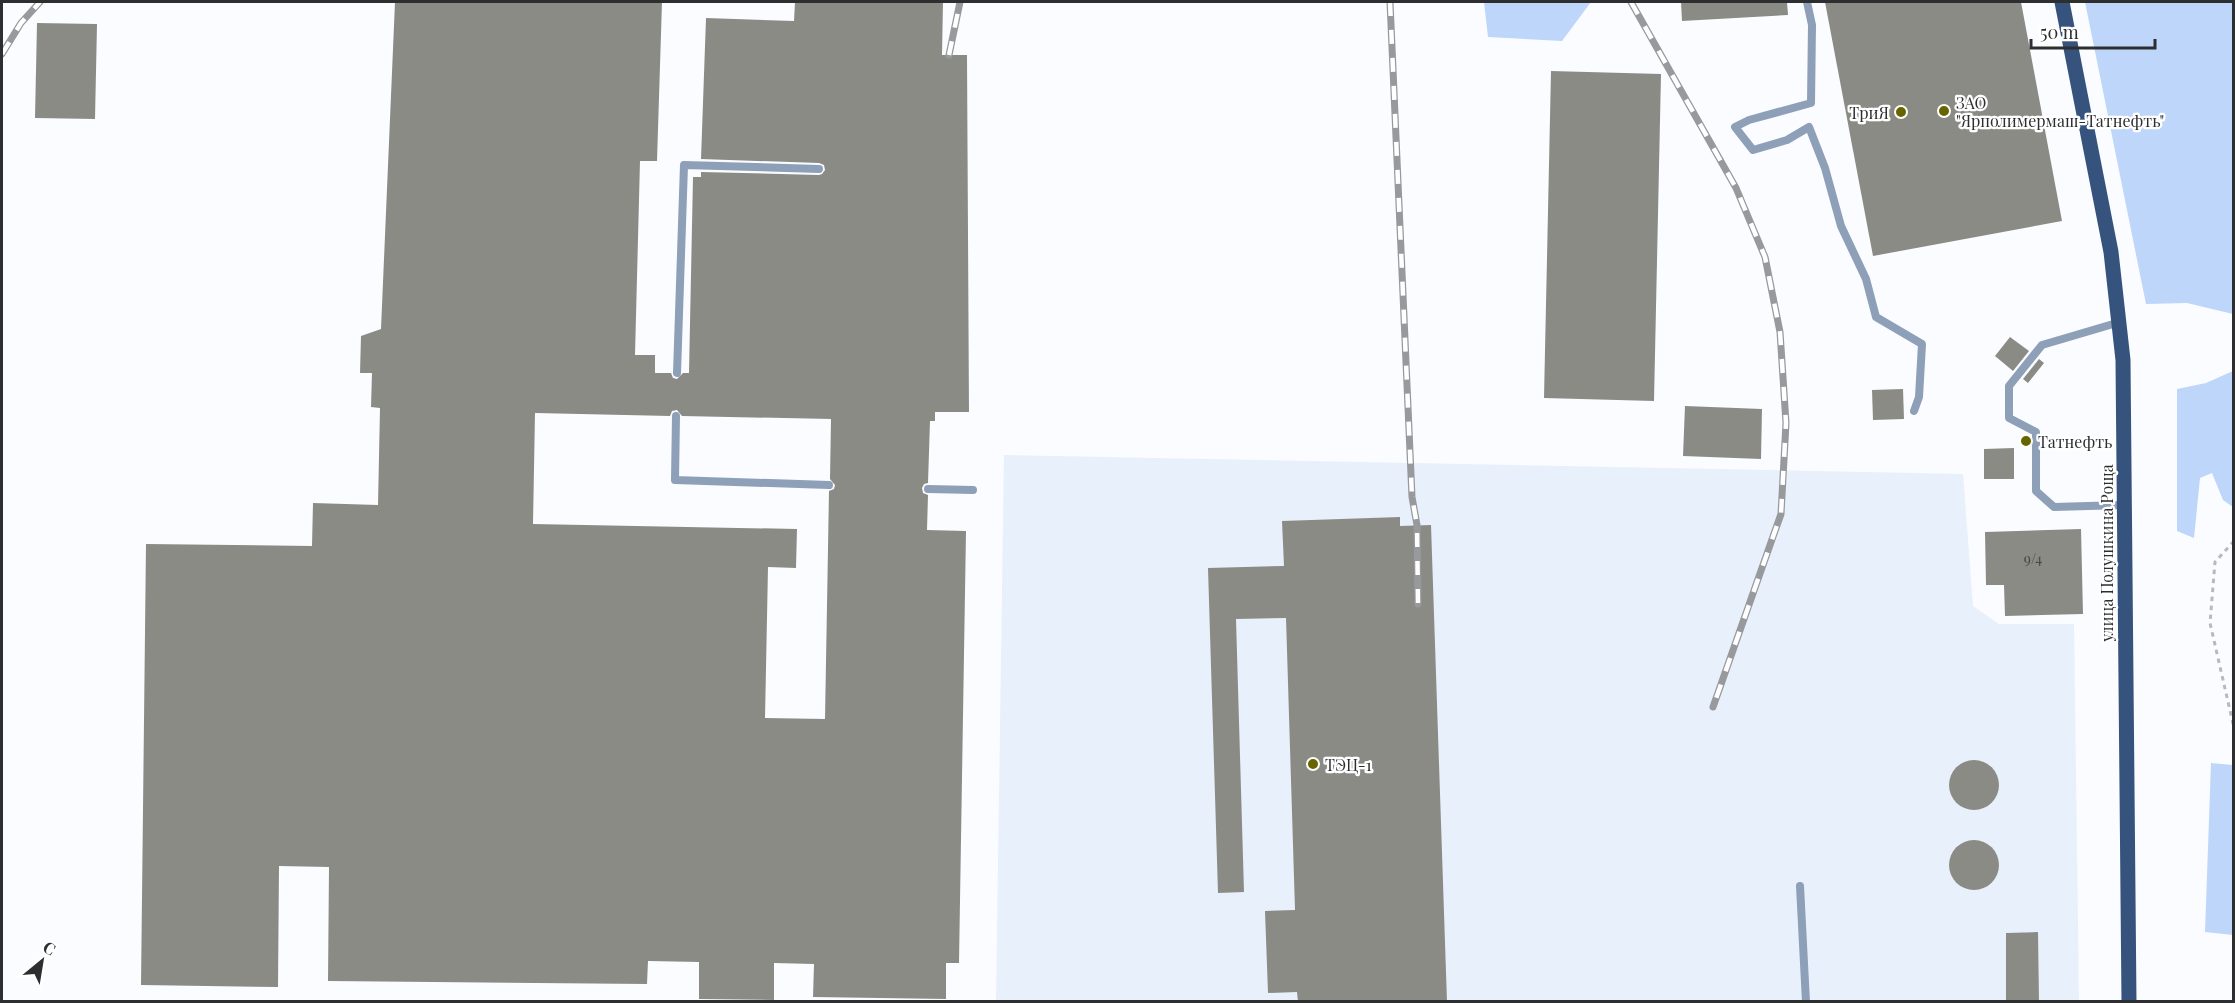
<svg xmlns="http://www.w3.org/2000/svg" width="2235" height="1003" viewBox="0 0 2235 1003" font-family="'Playfair Display',serif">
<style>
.built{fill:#e8f0fb}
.green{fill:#bdd6fa}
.building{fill:#8b8b86;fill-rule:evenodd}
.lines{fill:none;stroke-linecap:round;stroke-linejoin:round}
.path{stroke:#b8b9bc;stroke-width:3;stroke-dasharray:4.5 4.5;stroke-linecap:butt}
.lane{stroke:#8e9fb8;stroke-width:8}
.primary{stroke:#36537e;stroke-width:15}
.rail-casing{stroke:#98999c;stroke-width:7}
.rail{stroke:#fff;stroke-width:4.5;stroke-dasharray:14;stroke-linecap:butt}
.poi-dot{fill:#666500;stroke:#fff;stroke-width:2}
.labels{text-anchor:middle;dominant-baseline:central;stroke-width:4.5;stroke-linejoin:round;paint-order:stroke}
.number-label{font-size:14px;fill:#444546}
.poi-label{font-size:16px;fill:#2d2e30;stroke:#fff;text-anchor:start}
.street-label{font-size:16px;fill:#2d2e30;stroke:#fff}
</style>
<rect width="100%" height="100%" fill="#fafcff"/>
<polygon class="built" points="1004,455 1963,474 1973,606 1999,624 2074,624 2079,1001 996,1002"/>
<g class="green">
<polygon points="1484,2 1591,2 1562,41 1488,37"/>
<polygon points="2085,2 2233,2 2233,314 2187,303 2146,304"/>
<polygon points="2233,371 2233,507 2223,500 2212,473 2200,478 2194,538 2177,531 2177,389 2206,383"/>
<polygon points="2211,763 2233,765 2233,935 2205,932"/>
</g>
<g class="building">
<path d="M395 2H662L657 161H640L635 355H655V373H671L673 378 677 379 683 373H689L693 177H701V172L819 175 822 174 825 170 824 165 819 163 701 159 706 18 794 21 795 2H943L942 55H967L969 412H935V421H930L928 483 924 484 922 488 923 493 928 495 927 530 966 531 959 963H946V999L813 997 814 964 774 963V1000L699 999V962L648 961 647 984 328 981 329 867 279 866 278 987 141 985 146 544 312 546 313 503 378 505 380 408 371 407 372 373H360L361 336 381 329ZM677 410 682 416 831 419 830 479 835 485 834 489 829 491 825 719 765 718 768 567 796 568 797 529 533 524 535 413 670 416 672 411Z"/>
<polygon points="1681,2 1787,2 1788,15 1682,21"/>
<polygon points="1825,2 2021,2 2062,221 1873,256"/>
<polygon points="37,23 97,24 95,119 35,118"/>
<polygon points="1551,71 1661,74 1654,401 1544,398"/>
<polygon points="2010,337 2029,351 2013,371 1995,356"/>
<polygon points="2039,359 2044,363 2028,383 2023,379"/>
<polygon points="1903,389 1904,419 1873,420 1872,390"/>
<polygon points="1685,406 1762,409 1761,459 1683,456"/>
<polygon points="2014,448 2014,479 1984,479 1984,449"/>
<polygon points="1400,517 1400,526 1431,525 1447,1002 1298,1002 1297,992 1268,993 1265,911 1295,910 1286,618 1236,619 1244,892 1218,893 1208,568 1284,566 1282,521"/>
<polygon points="2081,529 2083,614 2005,616 2004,585 1986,585 1985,532"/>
<circle cx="1974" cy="785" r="25"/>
<circle cx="1974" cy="865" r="25"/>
<polygon points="2038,932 2039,1002 2006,1002 2006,933"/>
</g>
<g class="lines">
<polyline class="path" points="2234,541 2215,562 2210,623 2234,728"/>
<g class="lane">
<polyline points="1807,2 1812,25 1811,103 1749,120 1735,127 1753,150 1787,140 1809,127 1825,168 1841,226 1866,279 1876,317 1922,344 1919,397 1914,411"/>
<polyline points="2120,322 2042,345 2009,386 2009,418 2036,432 2036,491 2054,507 2123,505"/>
<polyline points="677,373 684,165 819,169"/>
<polyline points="676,416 675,480 829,485"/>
<polyline points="928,489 973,490"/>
<polyline points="1800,886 1806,1002"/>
</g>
<polyline class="primary" points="2062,2 2111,252 2123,360 2129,1002"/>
<defs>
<g id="rail">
<polyline points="1390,2 1412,497 1417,525 1418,604"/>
<polyline points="1631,2 1736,188 1765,257 1780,332 1786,423 1781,514 1713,707"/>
<polyline points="2,54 21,23 40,2"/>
<polyline points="949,55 960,2"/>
</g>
</defs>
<use href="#rail" class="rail-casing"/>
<use href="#rail" class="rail"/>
</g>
<g class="poi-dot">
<circle cx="1944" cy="111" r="6"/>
<circle cx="1901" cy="112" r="6"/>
<circle cx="2026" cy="441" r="6"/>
<circle cx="1313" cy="764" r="6"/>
</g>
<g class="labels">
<g class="number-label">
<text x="2033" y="558">9/4</text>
</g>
<g class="poi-label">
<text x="1956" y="102">ЗАО<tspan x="1956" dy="18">"Ярполимермаш-Татнефть"</tspan></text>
<text x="1889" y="112" text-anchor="end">ТриЯ</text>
<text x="2038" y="441">Татнефть</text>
<text x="1325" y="764">ТЭЦ-1</text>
</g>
<g class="street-label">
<text transform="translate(2106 553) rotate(-90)">улица Полушкина Роща</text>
</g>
</g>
<rect width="2235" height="1003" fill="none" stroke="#2d2e30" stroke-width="6"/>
<g transform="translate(42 961) rotate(30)" stroke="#ffffff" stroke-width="4.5" paint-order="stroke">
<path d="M0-4.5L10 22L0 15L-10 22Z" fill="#2d2e30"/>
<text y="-9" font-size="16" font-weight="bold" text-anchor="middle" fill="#2d2e30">С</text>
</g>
<path d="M2031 39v9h124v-9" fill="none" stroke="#2d2e30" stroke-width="3"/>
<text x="2040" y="39" font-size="18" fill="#2d2e30" stroke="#ffffff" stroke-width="4.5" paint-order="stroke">50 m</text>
</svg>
